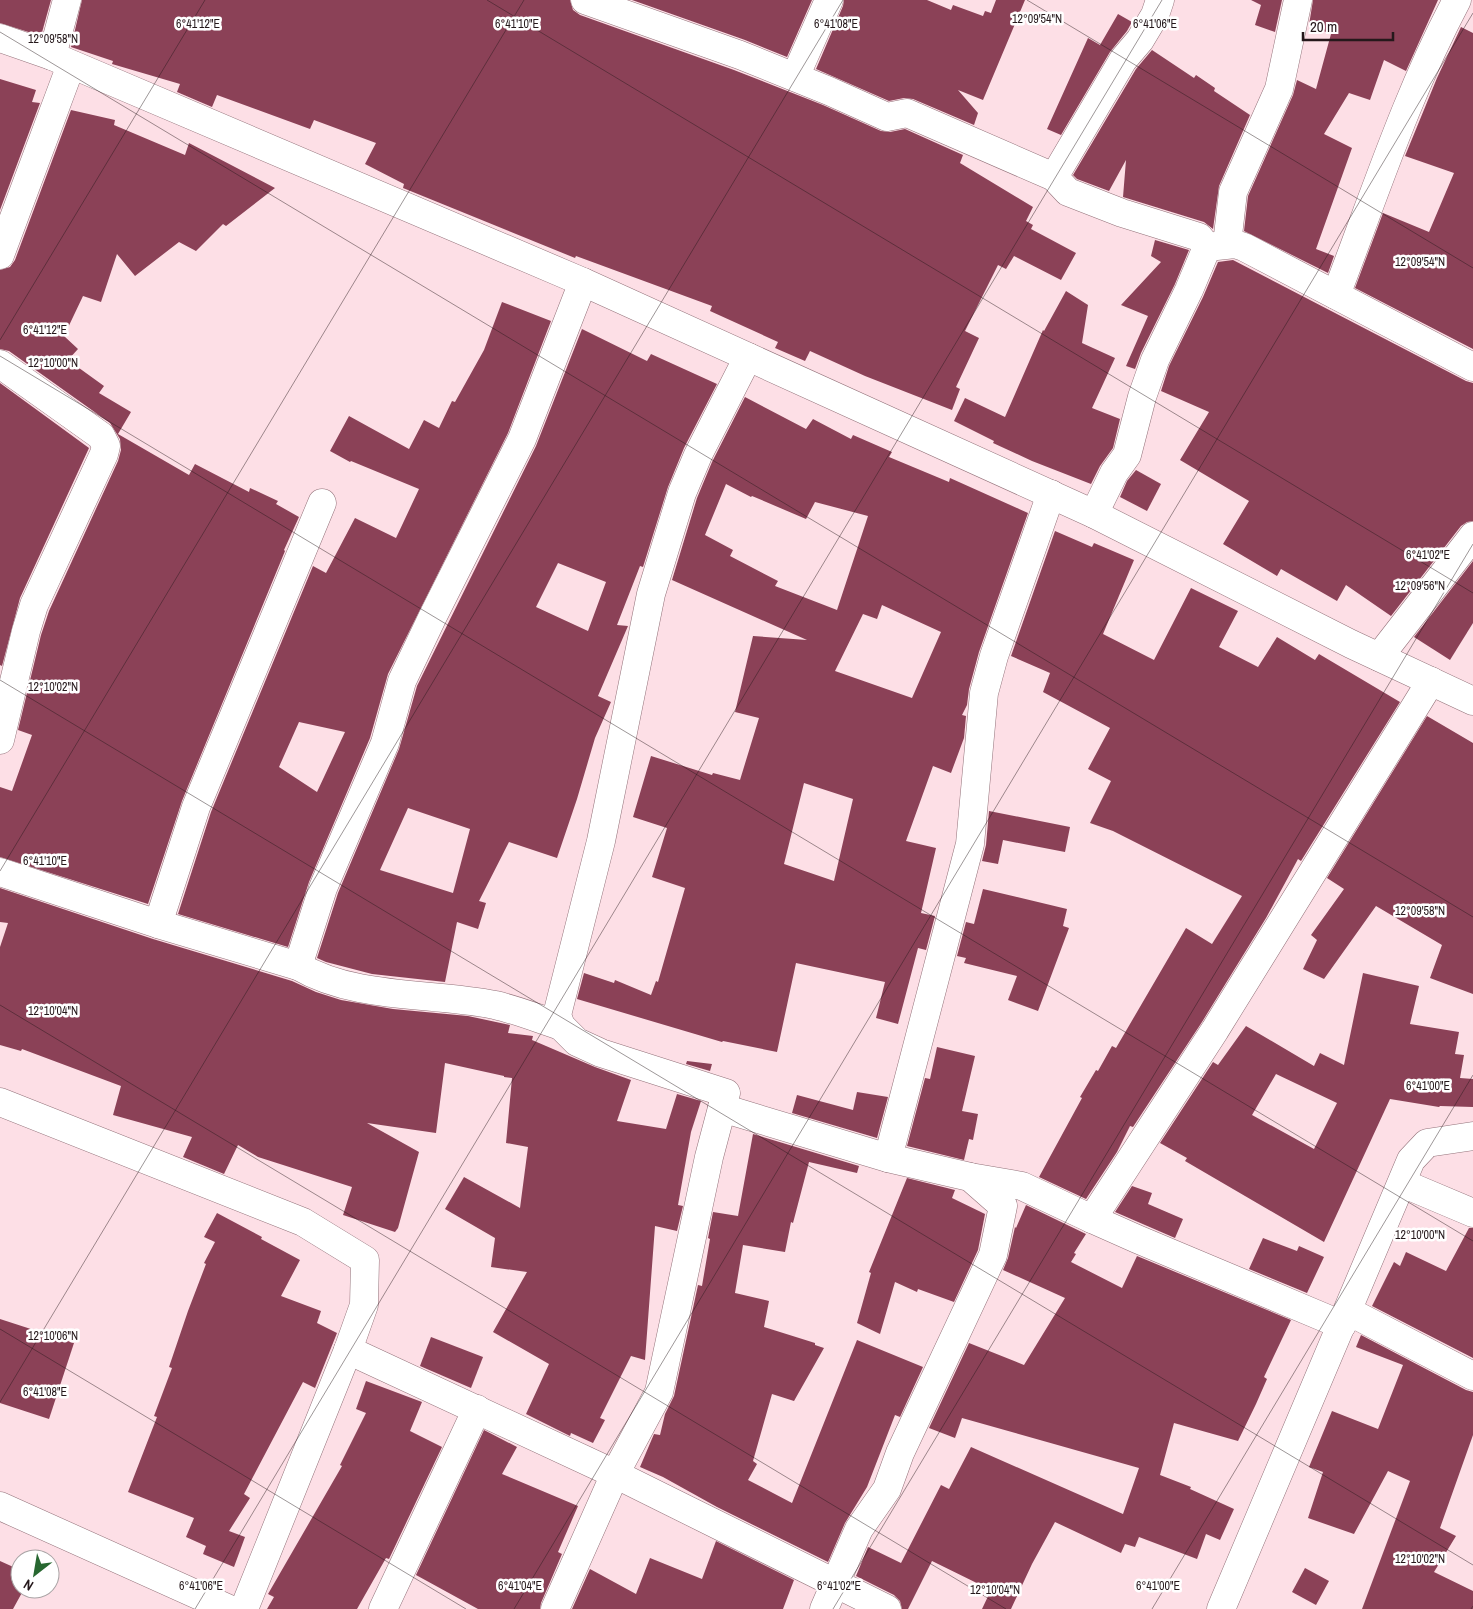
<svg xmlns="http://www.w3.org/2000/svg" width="1473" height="1609" viewBox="0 0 1473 1609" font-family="'Archivo Narrow',sans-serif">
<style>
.building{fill:#8b4157;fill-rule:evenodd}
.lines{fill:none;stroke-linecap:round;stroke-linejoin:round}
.minor-casing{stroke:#93727a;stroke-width:29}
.minor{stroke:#fff;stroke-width:28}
.ticks{fill:none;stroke:#25181b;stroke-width:1;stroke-opacity:0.45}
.ticks-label{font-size:12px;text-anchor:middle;fill:#25181b;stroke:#fff;stroke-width:5;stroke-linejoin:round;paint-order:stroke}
</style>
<rect width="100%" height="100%" fill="#fddfe6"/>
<g class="building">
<polygon points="0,0 51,0 41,36 0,23"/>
<polygon points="82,0 570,0 573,10 580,15 734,70 823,105 881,131 890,132 905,129 963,155 960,163 1033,207 1026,221 1033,225 1031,229 1076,253 1061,280 1014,256 1006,269 998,265 965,331 979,338 956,387 960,389 952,410 865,376 810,351 805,361 775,348 778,342 710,311 712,306 576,256 575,258 403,188 404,184 365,164 376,143 314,120 310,129 217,95 212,107 177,92 180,84 112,64 113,61 71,47"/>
<polygon points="632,0 812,0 787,57 745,40"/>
<polygon points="844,0 927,0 951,10 953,5 983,16 985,11 991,13 996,0 1025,0 983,100 958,90 978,113 974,125 913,99 904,98 889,101 816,69 843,6"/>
<polygon points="1251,0 1282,0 1275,32 1255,25 1261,5"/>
<polygon points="1313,0 1438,0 1406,71 1384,60 1370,100 1349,93 1324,134 1352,148 1316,249 1334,256 1328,273 1244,231 1248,196 1293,95 1297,80 1316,89 1331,34 1309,25"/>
<polygon points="1118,14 1132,22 1127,31 1110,52 1061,135 1047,129 1088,38 1100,45"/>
<polygon points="1461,27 1473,33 1473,349 1355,288 1383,213 1429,232 1454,173 1405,156 1437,78"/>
<polygon points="1152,50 1194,78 1196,75 1215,88 1214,91 1250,115 1219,186 1213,229 1204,222 1123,197 1126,160 1109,191 1077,179 1073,175 1136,69"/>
<polygon points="0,79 36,90 32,102 40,103 0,210"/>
<polygon points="71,110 115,120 114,125 185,155 189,143 275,188 226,226 223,224 196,251 179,242 135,276 117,254 101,302 83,296 64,336 78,349 68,360 104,386 99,393 131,412 118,434 189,475 195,464 249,492 250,488 278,501 276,504 299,517 284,550 285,551 182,801 148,904 0,857 0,787 12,791 32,735 18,730 41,635 49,611 118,461 121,450 120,439 110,423 9,351 0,349 0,270 10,267 15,260"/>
<polygon points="1155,240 1189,250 1175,284 1141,353 1135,369 1126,366 1148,316 1121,305 1161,262 1151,256"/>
<polygon points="1233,260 1466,381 1473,383 1473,521 1467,522 1461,526 1391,616 1346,585 1337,601 1281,569 1277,576 1223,544 1249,501 1180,460 1209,412 1161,391 1169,366 1203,297 1218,262"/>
<polygon points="1066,291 1088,305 1082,343 1115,358 1092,408 1120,419 1113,448 1100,466 1091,484 1032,461 993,443 994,441 954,421 965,398 1005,417 1043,330 1044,331"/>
<path d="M502 302 551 321 508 433 388 674 370 738 309 882 288 947 178 914 211 812 313 566 326 573 355 518 396 538 419 489 351 461 350 462 330 451 349 416 409 449 424 420 439 428 452 401 455 402 484 350ZM299 722 345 732 317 792 279 767Z"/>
<path d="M582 329 647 361 651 354 717 384 684 448 668 487 643 567 640 566 617 625 628 626 598 696 611 702 595 738 577 799 557 858 509 842 479 901 486 903 478 929 457 922 445 982 372 974 326 962 317 958 338 893 399 749 417 686 536 446ZM558 563 606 582 588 631 536 607ZM408 808 470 829 453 893 380 870Z"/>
<polygon points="0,383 89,448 20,598 2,666 0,665"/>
<path d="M745 397 806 429 813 419 851 439 853 435 892 452 889 457 949 482 950 478 1028 513 979 652 969 689 967 705 962 715 966 716 964 738 951 773 933 766 906 841 936 848 921 913 935 916 926 950 918 948 898 1024 876 1018 885 982 796 963 777 1052 723 1041 722 1042 577 999 584 973 614 983 615 980 651 995 656 981 658 982 685 888 652 877 667 828 633 817 651 756 712 775 713 773 740 780 759 718 735 712 753 636 807 640 672 580 697 498 712 462ZM726 484 751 497 752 496 806 519 815 502 868 516 837 610 775 586 778 581 730 556 733 550 705 535ZM882 605 941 632 912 698 835 671 863 614 877 619ZM804 783 853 799 834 881 784 864Z"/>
<polygon points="1136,470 1161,484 1147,511 1120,497 1127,481"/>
<polygon points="1055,531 1092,547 1094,543 1134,560 1103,634 1154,660 1191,588 1238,611 1219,647 1258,667 1277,637 1315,660 1319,654 1400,702 1301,861 1298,859 1266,918 1202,1022 1133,1127 1130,1126 1117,1152 1086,1199 1039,1177 1082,1098 1080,1097 1096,1070 1098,1071 1112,1046 1116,1048 1186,928 1212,944 1242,896 1113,831 1090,823 1111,781 1088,769 1110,728 1043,692 1050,673 1011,656"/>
<polygon points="1473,561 1473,623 1450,660 1414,637"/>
<polygon points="1427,716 1473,743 1473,994 1430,978 1442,945 1376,906 1324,979 1303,969 1317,940 1311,935 1344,889 1327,878"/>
<polygon points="989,811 1070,827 1065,852 1003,840 998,864 982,861 986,845"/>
<polygon points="0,888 153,939 292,981 316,992 341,1000 393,1009 468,1016 510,1025 508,1033 533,1036 532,1040 595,1067 631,1080 617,1121 666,1129 677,1094 701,1101 691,1132 678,1205 683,1206 677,1231 655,1226 645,1360 631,1356 600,1418 605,1420 593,1443 571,1433 570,1436 526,1414 549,1364 493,1332 527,1272 491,1267 495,1238 445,1209 464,1177 520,1208 528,1147 506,1143 512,1078 504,1077 504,1076 445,1063 436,1133 367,1123 419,1152 398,1228 395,1232 343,1215 352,1187 258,1157 238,1145 224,1174 183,1157 192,1137 113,1115 121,1086 22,1049 21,1051 0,1045 0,947 8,923 0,922"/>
<polygon points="983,889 1067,909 1063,926 1069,928 1038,1011 1008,1000 1017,976 964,963 966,958 957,956 966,922 974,924"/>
<path d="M1363 973 1419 986 1410 1024 1459 1032 1455 1054 1464 1055 1460 1078 1473 1079V1107L1440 1106 1439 1107 1390 1099 1324 1242 1185 1161 1187 1158 1160 1143 1213 1062 1218 1065 1246 1026 1314 1066 1320 1053 1344 1065ZM1276 1074 1337 1103 1314 1149 1252 1115Z"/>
<polygon points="937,1047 975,1056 962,1111 978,1114 973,1140 969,1139 964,1160 907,1146 925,1078 930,1079"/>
<polygon points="687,1061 712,1064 710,1071 686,1064"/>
<polygon points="857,1092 888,1097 877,1138 792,1113 797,1095 853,1110"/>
<polygon points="753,1134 859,1166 857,1173 809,1162 793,1223 791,1222 785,1252 743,1245 735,1293 769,1301 764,1327 815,1343 815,1345 824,1348 794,1401 772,1394 753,1461 757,1464 748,1480 792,1503 857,1340 923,1367 900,1417 895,1415 867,1487 845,1523 828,1562 717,1507 663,1477 640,1467 654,1434 660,1435 665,1414 674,1396 698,1285 702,1286 710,1239 708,1238 713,1212 738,1216"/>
<polygon points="907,1178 955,1190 952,1198 985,1214 978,1250 954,1302 918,1289 917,1292 895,1282 880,1334 857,1323 871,1273 869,1272"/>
<polygon points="1132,1186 1152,1193 1148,1204 1183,1219 1175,1238 1115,1212"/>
<polygon points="1026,1205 1086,1234 1074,1253 1076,1254 1071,1262 1122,1288 1137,1256 1291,1320 1264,1377 1267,1379 1256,1404 1238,1441 1174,1423 1160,1475 1191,1487 1190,1489 1234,1509 1220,1540 1206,1534 1197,1559 1139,1537 1135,1547 1125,1544 1121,1553 1055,1522 1032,1564 1011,1609 982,1609 991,1590 932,1561 908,1609 902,1609 900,1601 894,1595 856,1576 868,1547 901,1563 941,1485 949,1489 971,1447 1123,1514 1139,1468 962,1418 955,1438 929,1428 969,1343 1024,1365 1065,1298 1003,1270 1008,1258 1015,1227 1016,1228"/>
<polygon points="217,1213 262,1237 261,1239 300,1260 281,1296 321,1311 317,1323 337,1333 315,1388 303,1382 244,1494 250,1498 229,1531 245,1537 234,1567 203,1554 206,1546 186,1537 194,1518 128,1492 157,1417 154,1416 172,1368 169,1367 188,1311 206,1264 204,1263 215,1242 204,1237"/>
<polygon points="1469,1228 1473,1228 1473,1358 1372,1306 1394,1262 1400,1266 1406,1252 1446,1271"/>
<polygon points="1263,1238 1297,1251 1299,1246 1324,1257 1307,1293 1249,1269"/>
<polygon points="0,1319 74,1343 49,1419 0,1403"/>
<polygon points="1361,1335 1466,1390 1473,1392 1473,1435 1440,1528 1456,1536 1434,1572 1473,1591 1473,1609 1362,1609 1410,1481 1388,1471 1354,1534 1308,1518 1323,1472 1309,1467 1332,1411 1378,1429 1403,1365 1356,1347"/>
<polygon points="431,1337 483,1357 471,1388 420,1366"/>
<polygon points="366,1381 422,1402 410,1431 442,1447 389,1559 386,1558 357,1609 267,1609 274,1597 268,1594 342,1466 340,1465 366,1413 356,1409"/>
<polygon points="484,1430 517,1447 502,1474 578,1506 558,1552 562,1554 541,1603 540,1609 478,1609 416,1575"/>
<polygon points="716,1541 794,1580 783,1609 572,1609 590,1569 636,1594 650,1558 702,1579"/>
<polygon points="0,1561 20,1570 20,1589 24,1589 13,1609 0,1609"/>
<polygon points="1305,1568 1329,1581 1316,1605 1292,1592"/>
</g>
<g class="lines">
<defs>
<g id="minor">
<polyline points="585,0 740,55 829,91 887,117 907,113 1054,177 1068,192 1122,213 1199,237 1207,247"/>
<polyline points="0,38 52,56 583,282 1094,514 1351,644 1473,701"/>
<polyline points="52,56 67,0"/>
<polyline points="795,77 829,0"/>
<polyline points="1054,177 1123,60 1140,40 1155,15 1160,0"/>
<polyline points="1227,244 1233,192 1279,89 1298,0"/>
<polyline points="1207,247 1235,244 1244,247 1473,367"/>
<polyline points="0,255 71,65"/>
<path d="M1336 295C1374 196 1407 94 1457 0"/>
<polyline points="0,364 101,436 106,446 104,454 34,605 26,631 0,740"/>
<polyline points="1094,514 1114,473 1127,455 1142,397 1155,360 1189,290 1207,247"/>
<polyline points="1379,657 1473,536"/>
<path d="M0 872 158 924 298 966C356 1000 431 992 495 1005 517 1010 539 1019 561 1026"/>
<polyline points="158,924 196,807 322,503"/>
<polyline points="298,966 323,888 385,743 402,681 432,618 522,439 583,282"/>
<polyline points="0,1102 303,1222 365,1260 364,1305 348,1350 244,1609"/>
<polyline points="722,1108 888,1158 970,1177 1003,1206 993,1255 900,1453 887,1489 859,1529 824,1609"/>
<polyline points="888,1158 970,844 984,693 994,656 1051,494"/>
<polyline points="970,1177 1022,1186 1092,1219 1215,1030 1431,681"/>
<polyline points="1402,1183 1473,1213"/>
<polyline points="1092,1219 1137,1239 1342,1325"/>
<polyline points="1348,1311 1473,1376"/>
<polyline points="348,1350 615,1474 887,1609"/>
<polyline points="0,1506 229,1609"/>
<polyline points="383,1609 477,1409"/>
<polyline points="555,1609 615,1474 659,1392 709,1157 726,1093 601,1053 577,1042 561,1026 557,1015 601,841 651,594 682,493 698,455 748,357"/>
<polyline points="1221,1609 1411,1160 1427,1143 1473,1136"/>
</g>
</defs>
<use href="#minor" class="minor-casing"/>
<use href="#minor" class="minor"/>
</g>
<path class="ticks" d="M487 0 1473 593M1027 0 1473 268M0 32 1473 917M0 340 205 0M0 356 1473 1241M0 680 1473 1565M0 871 524 0M0 1005 1006 1609M0 1329 466 1609M0 1402 843 0M195 1609 1162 0M514 1609 1473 13M833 1609 1473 544M1152 1609 1473 1075M1471 1609 1473 1606"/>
<g class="ticks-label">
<text x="1037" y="23">12°09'54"N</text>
<text x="198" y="28">6°41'12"E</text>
<text x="517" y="28">6°41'10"E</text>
<text x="836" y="28">6°41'08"E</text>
<text x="1155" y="28">6°41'06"E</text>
<text x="53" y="43">12°09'58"N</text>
<text x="1420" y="266">12°09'54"N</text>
<text x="45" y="334">6°41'12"E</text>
<text x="53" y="367">12°10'00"N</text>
<text x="1428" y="559">6°41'02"E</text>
<text x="1420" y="590">12°09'56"N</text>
<text x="53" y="691">12°10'02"N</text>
<text x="45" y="865">6°41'10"E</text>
<text x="1420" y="915">12°09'58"N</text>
<text x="53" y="1015">12°10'04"N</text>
<text x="1428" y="1090">6°41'00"E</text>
<text x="1420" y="1239">12°10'00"N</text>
<text x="53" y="1340">12°10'06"N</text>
<text x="45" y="1396">6°41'08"E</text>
<text x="1420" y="1563">12°10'02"N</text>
<text x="201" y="1590">6°41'06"E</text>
<text x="520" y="1590">6°41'04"E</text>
<text x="839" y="1590">6°41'02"E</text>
<text x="1158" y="1590">6°41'00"E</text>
<text x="995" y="1594">12°10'04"N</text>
</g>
<g transform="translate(35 1574) rotate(211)"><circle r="24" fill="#ffffff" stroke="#a8a3a4"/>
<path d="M0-4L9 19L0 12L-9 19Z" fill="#276730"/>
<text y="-8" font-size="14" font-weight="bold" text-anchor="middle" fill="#25181b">N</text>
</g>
<path d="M1303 32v8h90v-8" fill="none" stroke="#25181b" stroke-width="2.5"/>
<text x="1310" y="32" font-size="15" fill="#25181b" stroke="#ffffff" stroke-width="4" paint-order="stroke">20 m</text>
</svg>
